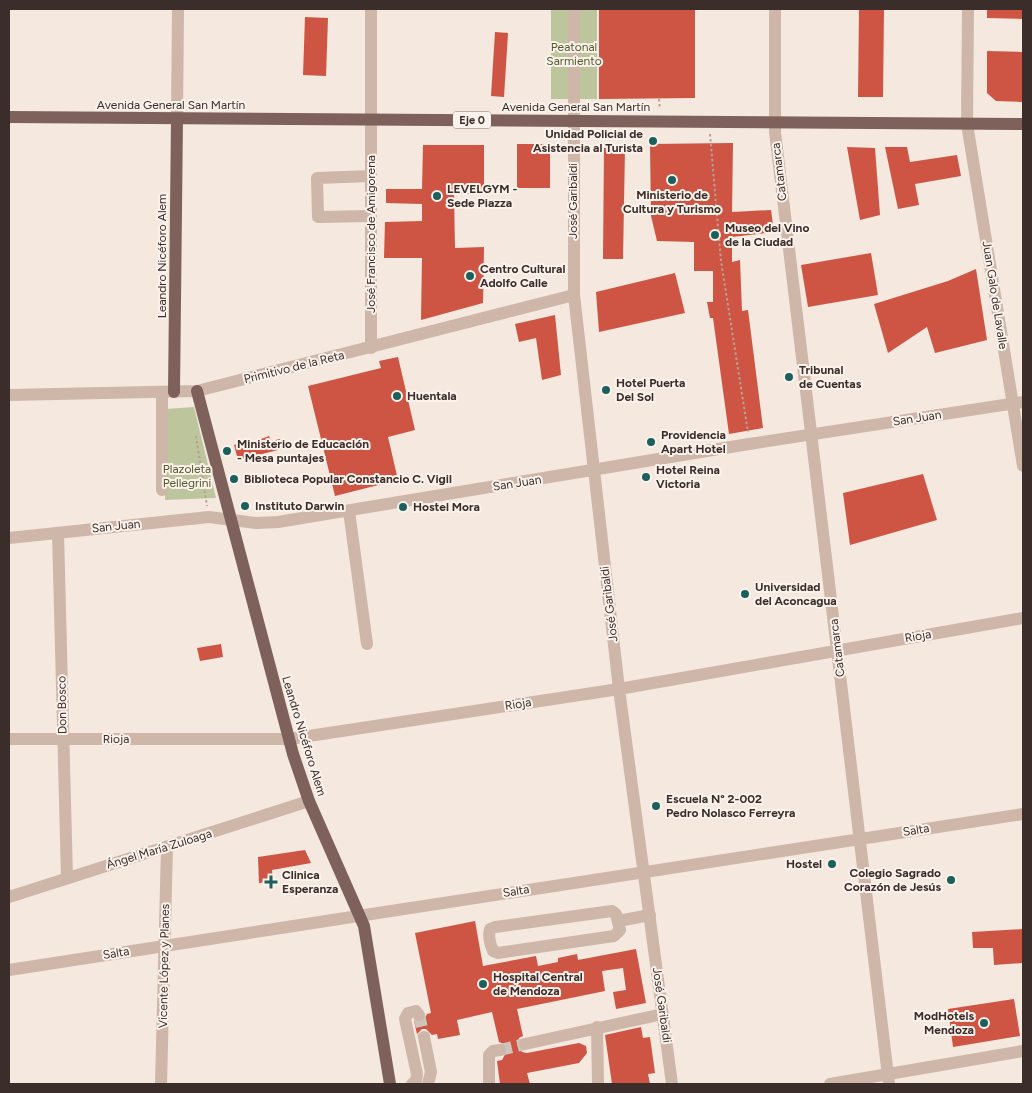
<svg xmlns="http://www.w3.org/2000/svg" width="1032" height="1093" viewBox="0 0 1032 1093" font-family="Figtree,sans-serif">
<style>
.green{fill:#bdc59d}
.building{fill:#ce5443}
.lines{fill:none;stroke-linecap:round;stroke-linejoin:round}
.minor-tunnel{stroke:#d0c3bb;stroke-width:12;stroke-dasharray:12 6;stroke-linecap:butt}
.path{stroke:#ba9f93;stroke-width:2;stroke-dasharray:2.5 2.5;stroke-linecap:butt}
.minor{stroke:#ceb6a9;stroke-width:12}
.major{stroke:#7e615a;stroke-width:12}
.poi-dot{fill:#1b605c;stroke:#fbf2ec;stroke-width:2}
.labels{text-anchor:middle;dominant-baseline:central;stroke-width:4;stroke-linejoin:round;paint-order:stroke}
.shield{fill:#fbf2ec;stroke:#756864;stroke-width:1}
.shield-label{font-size:11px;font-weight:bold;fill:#3b2d29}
.park-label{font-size:12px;fill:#4f5b2b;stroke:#fbf2ec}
.street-label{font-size:12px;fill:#3b2d29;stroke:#fbf2ec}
.poi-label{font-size:12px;font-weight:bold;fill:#3b2d29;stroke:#fbf2ec;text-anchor:start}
</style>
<rect width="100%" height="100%" fill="#f5e8df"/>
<g class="green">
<rect x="551" y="9" width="46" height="90"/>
<polygon points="194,407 216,498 165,500 166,409"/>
</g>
<g class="building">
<polygon points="599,9 695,9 695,98 599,99"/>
<polygon points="859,9 884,9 883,97 858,97"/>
<polygon points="987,9 1023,9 1023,19 987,18"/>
<polygon points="305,17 328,18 326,76 303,75"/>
<polygon points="495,32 508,33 504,97 491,96"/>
<polygon points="987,51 1023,52 1023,102 996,101 987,93"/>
<polygon points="733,143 732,212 771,210 774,232 732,237 732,262 740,260 742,311 748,310 763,428 729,434 713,318 710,318 707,302 713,302 713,271 694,271 694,242 657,241 651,216 650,144"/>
<rect x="517" y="144" width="33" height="44"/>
<polygon points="423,145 484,145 484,194 454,194 455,248 484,247 483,303 421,320 422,258 384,258 385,222 422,221 422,204 386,203 386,189 422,189"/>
<polygon points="847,147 875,148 880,215 860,220"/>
<polygon points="885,147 907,147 910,162 957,155 961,176 915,184 919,205 898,209"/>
<polygon points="604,148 625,148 623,259 603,259"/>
<polygon points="871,253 878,295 808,307 801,265"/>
<polygon points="976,269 987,340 935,353 927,327 888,353 874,304 948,281"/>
<polygon points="675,273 685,313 599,332 596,292"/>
<polygon points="555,315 561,375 542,380 536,338 519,342 515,324"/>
<polygon points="398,357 415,430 388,437 398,480 335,496 308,386 381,368 379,361"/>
<polygon points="269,436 271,441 280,439 282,449 238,460 234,445 250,440 251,443"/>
<polygon points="923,474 937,520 850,545 843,493"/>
<polygon points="221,644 223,657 200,661 197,648"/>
<polygon points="305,850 311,863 272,870 273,881 259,883 258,857"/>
<polygon points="475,921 483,966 536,956 538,966 558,962 558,958 577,954 578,960 636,949 646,1003 616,1009 613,992 626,990 623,968 602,971 605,991 517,1009 523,1036 519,1038 517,1045 522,1052 527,1053 579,1043 586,1046 587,1053 579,1063 527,1073 530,1084 500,1084 497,1061 502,1060 508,1049 506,1045 499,1042 492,1012 457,1020 460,1035 438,1039 437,1034 432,1035 426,1029 422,1029 417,1034 414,1021 423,1022 427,1014 431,1013 415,933"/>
<polygon points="1023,929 1023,963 994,965 993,948 973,948 972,932"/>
<polygon points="1014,999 1020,1036 953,1047 948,1009"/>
<polygon points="641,1027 643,1038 650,1037 655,1073 648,1074 650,1084 612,1084 605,1035"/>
</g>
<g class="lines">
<g class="minor-tunnel">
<polyline points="419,1015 424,1037"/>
<polyline points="500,1050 525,1044"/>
</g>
<g class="path">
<polyline points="659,99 660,109"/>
<polyline points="710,134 721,261 748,432"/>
<polyline points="196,436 207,506"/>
</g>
<g class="minor">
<polyline points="574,9 574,295 619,689 672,1084"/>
<polyline points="775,9 775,132 889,1084"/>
<polyline points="968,9 967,124 1023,466"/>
<polyline points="177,119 178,9"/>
<polyline points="371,176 317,178 318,217 371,216"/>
<polyline points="371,348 371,9"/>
<polyline points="9,395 197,391 574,295"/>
<polyline points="162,490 162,393"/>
<polyline points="349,511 367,644"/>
<polyline points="58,533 67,878"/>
<polyline points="9,538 209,517 256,523 278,522 749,444 1023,402"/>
<polyline points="9,739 289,739 619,689 1023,618"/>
<polyline points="9,897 309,801"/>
<path d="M612 911 616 914 620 930 614 936 498 953 493 951C490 944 488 936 490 929L495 927Z"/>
<polyline points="618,921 650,915"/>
<path d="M9 970C347 918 685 865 1023 814"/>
<polyline points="597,1027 598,1084"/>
<polyline points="424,1037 431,1072 428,1084"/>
<polyline points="525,1044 663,1014"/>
<polyline points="161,1084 167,847"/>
<polyline points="412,1084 416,1081 417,1074 405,1019 408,1013 416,1011 419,1015"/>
<polyline points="489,1084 489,1055 493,1051 500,1050"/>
<polyline points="830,1084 1023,1051"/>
</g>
<g class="major">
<polyline points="9,117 1023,124"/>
<polyline points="197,391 293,754 309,801 364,926 390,1084"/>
<polyline points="174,392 177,119"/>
</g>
</g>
<g class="poi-dot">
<circle cx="653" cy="141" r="5"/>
<circle cx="672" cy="180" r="5"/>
<circle cx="437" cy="196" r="5"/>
<circle cx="715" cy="235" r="5"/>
<circle cx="470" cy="276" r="5"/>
<circle cx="789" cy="377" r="5"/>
<circle cx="606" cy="390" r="5"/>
<circle cx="397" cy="396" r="5"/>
<circle cx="651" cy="442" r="5"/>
<circle cx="227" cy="451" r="5"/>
<circle cx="646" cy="477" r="5"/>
<circle cx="234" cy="479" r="5"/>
<circle cx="245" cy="506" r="5"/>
<circle cx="403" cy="507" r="5"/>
<circle cx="745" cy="594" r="5"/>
<circle cx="656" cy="806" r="5"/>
<circle cx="832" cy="864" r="5"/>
<circle cx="951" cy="880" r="5"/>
<path d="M268.5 874.5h5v5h5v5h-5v5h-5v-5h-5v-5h5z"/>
<circle cx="483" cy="984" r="5"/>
<circle cx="984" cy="1023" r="5"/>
</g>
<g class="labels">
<rect class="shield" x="453" y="111.5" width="38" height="17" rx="4"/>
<g class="shield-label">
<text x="472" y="120">Eje 0</text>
</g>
<g class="park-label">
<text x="574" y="47">Peatonal<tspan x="574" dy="14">Sarmiento</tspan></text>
<text x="187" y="469">Plazoleta<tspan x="187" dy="14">Pellegrini</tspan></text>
</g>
<g class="street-label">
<text x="171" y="105">Avenida General San Martín</text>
<text x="576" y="107">Avenida General San Martín</text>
<text transform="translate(779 172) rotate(-97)">Catamarca</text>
<text transform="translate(573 201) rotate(-90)">José Garibaldi</text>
<text transform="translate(371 234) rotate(-90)">José Francisco de Amigorena</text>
<text transform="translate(162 256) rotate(-90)">Leandro Nicéforo Alem</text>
<text transform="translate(995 295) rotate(81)">Juan Galo de Lavalle</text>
<text transform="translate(294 367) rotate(-14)">Primitivo de la Reta</text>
<text transform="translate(917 418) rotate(-9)">San Juan</text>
<text transform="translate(517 483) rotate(-9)">San Juan</text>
<text transform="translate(116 526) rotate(-6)">San Juan</text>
<text transform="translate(609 604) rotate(-97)">José Garibaldi</text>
<text transform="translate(918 636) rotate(-10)">Rioja</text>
<text transform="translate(837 648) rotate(-97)">Catamarca</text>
<text transform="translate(518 704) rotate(-9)">Rioja</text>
<text transform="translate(62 705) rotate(-91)">Don Bosco</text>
<text transform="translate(304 736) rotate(73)">Leandro Nicéforo Alem</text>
<text x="116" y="739">Rioja</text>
<text transform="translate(916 830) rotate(-9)">Salta</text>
<text transform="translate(159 849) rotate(-17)">Ángel María Zuloaga</text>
<text transform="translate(516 891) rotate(-9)">Salta</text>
<text transform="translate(116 953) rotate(-9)">Salta</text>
<text transform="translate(164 966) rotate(-89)">Vicente López y Planes</text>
<text transform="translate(662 1005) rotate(82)">José Garibaldi</text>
</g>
<g class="poi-label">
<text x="643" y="134" text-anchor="end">Unidad Policial de<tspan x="643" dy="14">Asistencia al Turista</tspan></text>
<text x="447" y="189">LEVELGYM -<tspan x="447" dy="14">Sede Piazza</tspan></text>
<text x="672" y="195" text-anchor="middle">Ministerio de<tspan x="672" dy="14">Cultura y Turismo</tspan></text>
<text x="725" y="228">Museo del Vino<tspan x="725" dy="14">de la Ciudad</tspan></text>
<text x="480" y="269">Centro Cultural<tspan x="480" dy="14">Adolfo Calle</tspan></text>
<text x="799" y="370">Tribunal<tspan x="799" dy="14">de Cuentas</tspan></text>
<text x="616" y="383">Hotel Puerta<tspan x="616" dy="14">Del Sol</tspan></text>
<text x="407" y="396">Huentala</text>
<text x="661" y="435">Providencia<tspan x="661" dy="14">Apart Hotel</tspan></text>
<text x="237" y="444">Ministerio de Educación<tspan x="237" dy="14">- Mesa puntajes</tspan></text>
<text x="656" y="470">Hotel Reina<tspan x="656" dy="14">Victoria</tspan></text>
<text x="244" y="479">Biblioteca Popular Constancio C. Vigil</text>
<text x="255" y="506">Instituto Darwin</text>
<text x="413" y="507">Hostel Mora</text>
<text x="755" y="587">Universidad<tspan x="755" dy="14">del Aconcagua</tspan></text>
<text x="666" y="799">Escuela N° 2-002<tspan x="666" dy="14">Pedro Nolasco Ferreyra</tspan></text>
<text x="822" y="864" text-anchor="end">Hostel</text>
<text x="941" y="873" text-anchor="end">Colegio Sagrado<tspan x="941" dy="14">Corazón de Jesús</tspan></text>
<text x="282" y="875">Clinica<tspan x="282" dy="14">Esperanza</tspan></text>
<text x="493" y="977">Hospital Central<tspan x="493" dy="14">de Mendoza</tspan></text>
<text x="974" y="1016" text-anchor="end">ModHotels<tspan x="974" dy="14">Mendoza</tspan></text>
</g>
</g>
<rect width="1032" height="1093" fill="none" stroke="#3b2d29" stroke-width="20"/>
</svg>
